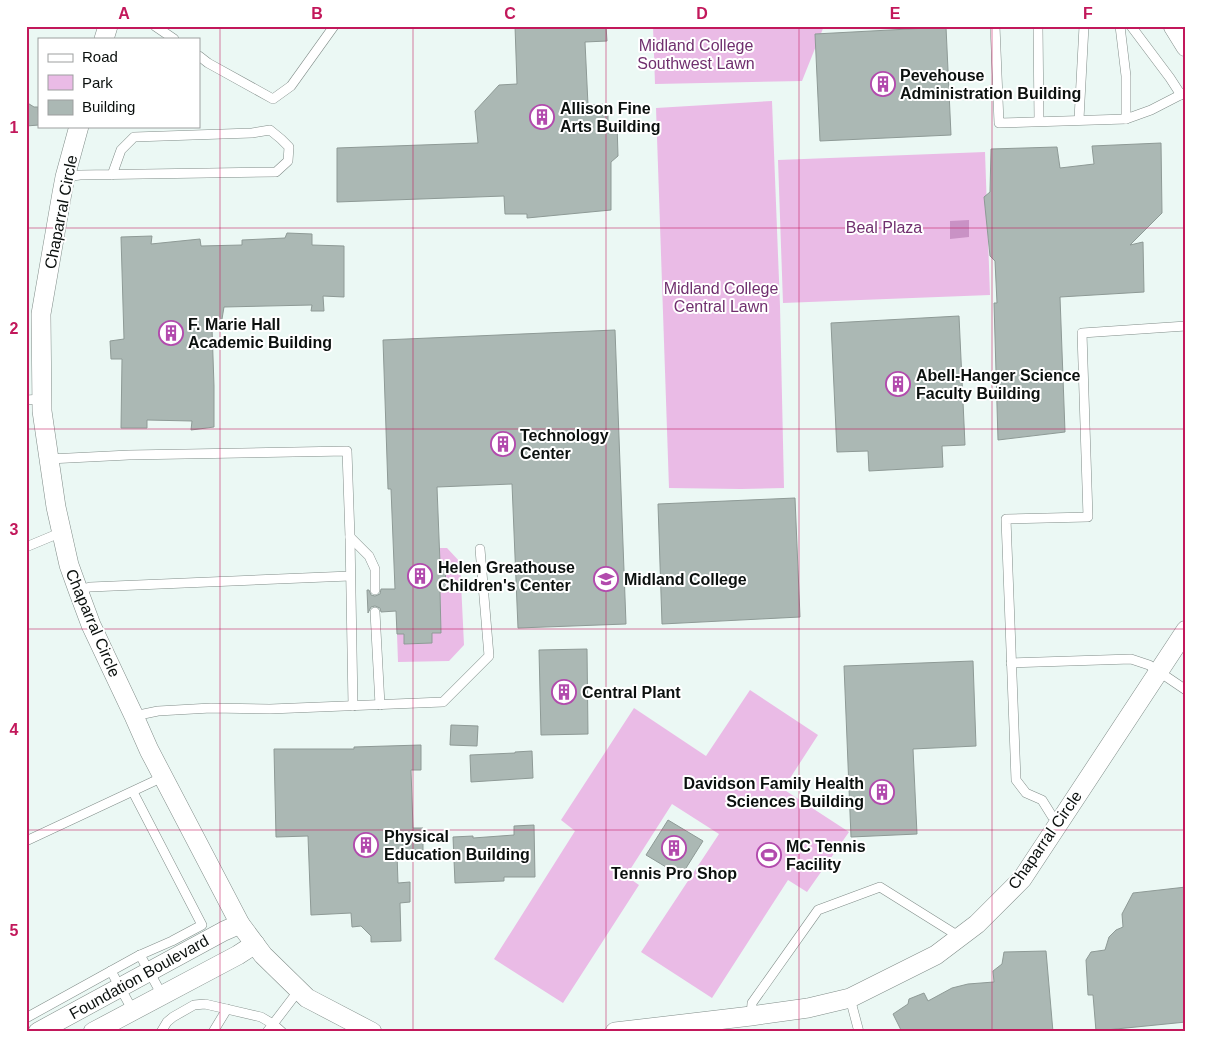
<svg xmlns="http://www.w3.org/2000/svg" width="1212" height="1058" viewBox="0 0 1212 1058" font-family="Arial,sans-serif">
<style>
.green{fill:#eabbe6}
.water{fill:#c992c5}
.building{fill:#abb8b4;stroke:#8e9a96}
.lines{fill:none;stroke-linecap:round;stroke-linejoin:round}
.lane-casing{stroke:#818d89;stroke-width:10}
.street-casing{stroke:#818d89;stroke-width:20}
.lane{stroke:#fff;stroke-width:9}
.street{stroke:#fff;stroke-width:19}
.grid{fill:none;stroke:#c2185b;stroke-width:1;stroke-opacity:0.55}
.labels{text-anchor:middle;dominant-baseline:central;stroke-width:4;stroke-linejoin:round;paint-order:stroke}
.park-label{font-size:16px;fill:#702f6e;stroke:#fff}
.poi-label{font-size:16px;font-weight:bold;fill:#0b100e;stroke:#fff;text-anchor:start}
.street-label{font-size:16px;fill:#0b100e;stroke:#fff}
.neatline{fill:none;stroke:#c2185b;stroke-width:2}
.grid-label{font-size:16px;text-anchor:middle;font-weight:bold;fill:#c2185b}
</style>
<rect width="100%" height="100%" fill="#ebf8f4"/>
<g class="green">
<polygon points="653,26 824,26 802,81 655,84"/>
<polygon points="772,101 780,306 784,488 741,489 669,488 656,108"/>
<polygon points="985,152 990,295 783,303 778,160"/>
<polygon points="439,548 447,548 460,562 464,645 449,661 398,662 397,634 404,634 405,644 432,643 432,633 441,632 440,592 446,591 445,562 440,561"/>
<polygon points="750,690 818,735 783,789 849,832 807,892 788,880 712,998 641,952 719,834 672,804 626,876 639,885 563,1003 494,959 575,831 561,820 634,708 706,756"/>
</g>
<polygon class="water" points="969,220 969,237 950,239 950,221"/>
<g class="building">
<polygon points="515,26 606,26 607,41 585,42 588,105 608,104 608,123 617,123 618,156 611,162 611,210 527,218 527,214 505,214 504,196 337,202 337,148 478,143 475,111 499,85 517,84"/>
<polygon points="946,27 951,135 820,141 815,34"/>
<polygon points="26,102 34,107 38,107 39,125 26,126"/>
<polygon points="1161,143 1162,213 1130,245 1143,242 1144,292 1060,297 1065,432 998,440 994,303 997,303 995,261 990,256 984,197 990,192 991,149 1057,147 1060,168 1094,164 1092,146"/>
<polygon points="287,233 312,234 312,245 344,246 344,297 323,296 324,311 311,311 312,305 224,307 221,325 212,328 214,386 214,427 191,430 192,421 147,420 147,428 121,428 122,359 111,359 110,341 124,339 121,237 152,236 151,244 200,239 201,246 242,245 242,240 285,238"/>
<polygon points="959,316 965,445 942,446 943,467 869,471 868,451 837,452 831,323"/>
<polygon points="615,330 626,624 518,628 512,484 437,487 440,563 445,563 446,591 440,592 441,633 432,633 432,643 404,644 404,634 397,634 396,611 381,612 380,608 375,606 371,607 368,613 367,590 369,590 371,595 375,596 380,594 381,589 395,589 391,489 388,489 383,340"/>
<polygon points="795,498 800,617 662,624 658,504"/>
<polygon points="587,649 588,734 541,735 539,650"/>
<polygon points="973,661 976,746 913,749 917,834 851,837 844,666"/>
<polygon points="451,725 478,726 477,746 450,745"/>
<polygon points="421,745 421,770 411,770 413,828 423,828 423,853 397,854 398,883 410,882 410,902 400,903 401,941 371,942 371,936 361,926 352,927 351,913 311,915 308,836 276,837 274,749 354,749 354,747"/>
<polygon points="532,751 533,778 471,782 470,755 515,753 515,752"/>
<polygon points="668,820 703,841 681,876 646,855"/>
<polygon points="534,825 535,877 504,877 504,881 455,883 453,837 473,836 473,838 514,835 514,826"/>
<polygon points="1186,887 1186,1022 1096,1031 1093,995 1088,995 1086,960 1091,952 1105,950 1109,937 1116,930 1123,927 1122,914 1133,893"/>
<polygon points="1046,951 1053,1032 902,1032 893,1014 908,1004 909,999 924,993 928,1001 952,988 968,984 994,982 993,971 1002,964 1004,952"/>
</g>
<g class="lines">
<defs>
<g id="lane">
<polyline points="155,26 174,39"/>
<polyline points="995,26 999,123 1126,119 1151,110 1186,92"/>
<polyline points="1038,26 1039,121"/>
<polyline points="1120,26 1126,76 1126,119"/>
<polyline points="1131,26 1170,78 1181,95"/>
<polyline points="199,56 208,63 273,99 291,86 334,26"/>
<polyline points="1079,119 1084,26"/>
<polyline points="65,177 80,175 276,172 288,161 289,147 281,139 270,130 252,133 134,137 121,150 112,175"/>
<polyline points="26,400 42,399"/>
<polyline points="49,459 129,455 347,451 350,537 353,706"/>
<polyline points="350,537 369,556 375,569 375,590"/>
<polyline points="26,547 62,532"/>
<polyline points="78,590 90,587 350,576"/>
<polyline points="375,612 380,705"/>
<polyline points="1011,663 1131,659 1149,665 1186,690"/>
<polyline points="134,716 158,711 211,708 270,709 443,702 489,656 480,549"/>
<polyline points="1060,821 1052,816 1042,800 1026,793 1016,780 1006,519 1088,517 1082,333 1186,326"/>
<polyline points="26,841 163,777"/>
<polyline points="140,955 162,995"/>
<polyline points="111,971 133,1011"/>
<polyline points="850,998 859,1032"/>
<polyline points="751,1016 752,1003 818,910 880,887 960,937"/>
<polyline points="26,1018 140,955 172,941 202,925 133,792"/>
<polyline points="161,1032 167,1022 173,1017 194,1005 205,1004 261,1017 273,1024 282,1032"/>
<polyline points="213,1032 227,1009"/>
<polyline points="267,1032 299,990"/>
</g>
<g id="street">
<polyline points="1173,26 1186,47"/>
<polyline points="104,39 108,26"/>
<polyline points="79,126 65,177 62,193 41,314 42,411 56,507 69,565 78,590 91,625 134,716 149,750 240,924 263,955 307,998 372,1032"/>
<polyline points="38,1032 224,931 240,924"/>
<polyline points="93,1032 238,955 255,944"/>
<polyline points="615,1032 751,1016 808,1008 850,998 936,955 977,924 1022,879 1186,630"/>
</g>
</defs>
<use href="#lane" class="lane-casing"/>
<use href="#street" class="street-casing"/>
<use href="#lane" class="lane"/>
<use href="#street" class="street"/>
</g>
<path class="grid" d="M220 26V1032M413 26V1032M606 26V1032M799 26V1032M992 26V1032M26 228H1186M26 429H1186M26 629H1186M26 830H1186"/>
<defs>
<symbol id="building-ring" viewBox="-11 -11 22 22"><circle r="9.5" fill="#fff" stroke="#b24aad" stroke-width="1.5"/><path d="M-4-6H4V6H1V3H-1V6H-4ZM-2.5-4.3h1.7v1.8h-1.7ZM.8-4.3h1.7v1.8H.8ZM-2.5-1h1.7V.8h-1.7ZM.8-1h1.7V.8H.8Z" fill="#b24aad"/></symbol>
<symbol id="university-ring" viewBox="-11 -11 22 22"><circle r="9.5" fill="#fff" stroke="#b24aad" stroke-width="1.5"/><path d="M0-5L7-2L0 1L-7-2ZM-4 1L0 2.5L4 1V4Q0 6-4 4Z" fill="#b24aad"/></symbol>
<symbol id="stadium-ring" viewBox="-11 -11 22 22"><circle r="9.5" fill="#fff" stroke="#b24aad" stroke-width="1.5"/><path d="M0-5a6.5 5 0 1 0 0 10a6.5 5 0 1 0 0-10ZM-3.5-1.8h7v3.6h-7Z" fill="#b24aad"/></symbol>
</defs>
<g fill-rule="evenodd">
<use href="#building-ring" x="869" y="70" width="28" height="28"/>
<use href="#building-ring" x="528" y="103" width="28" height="28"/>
<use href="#building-ring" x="157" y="319" width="28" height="28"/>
<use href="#building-ring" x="884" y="370" width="28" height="28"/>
<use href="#building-ring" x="489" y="430" width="28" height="28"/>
<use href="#building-ring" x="406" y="562" width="28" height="28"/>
<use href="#university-ring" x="592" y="565" width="28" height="28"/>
<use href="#building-ring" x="550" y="678" width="28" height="28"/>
<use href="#building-ring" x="868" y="778" width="28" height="28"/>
<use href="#building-ring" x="352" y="831" width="28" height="28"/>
<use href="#building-ring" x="660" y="834" width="28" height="28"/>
<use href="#stadium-ring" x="755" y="841" width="28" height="28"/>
</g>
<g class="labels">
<g class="park-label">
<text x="696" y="45">Midland College<tspan x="696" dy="18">Southwest Lawn</tspan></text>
<text x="884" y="227">Beal Plaza</text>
<text x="721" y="288">Midland College<tspan x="721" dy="18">Central Lawn</tspan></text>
</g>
<g class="poi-label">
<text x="900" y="75">Pevehouse<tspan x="900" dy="18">Administration Building</tspan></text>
<text x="560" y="108">Allison Fine<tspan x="560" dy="18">Arts Building</tspan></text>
<text x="188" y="324">F. Marie Hall<tspan x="188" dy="18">Academic Building</tspan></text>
<text x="916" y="375">Abell-Hanger Science<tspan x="916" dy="18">Faculty Building</tspan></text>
<text x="520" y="435">Technology<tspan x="520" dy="18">Center</tspan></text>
<text x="438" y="567">Helen Greathouse<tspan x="438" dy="18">Children's Center</tspan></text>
<text x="624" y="579">Midland College</text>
<text x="582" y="692">Central Plant</text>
<text x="864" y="783" text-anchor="end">Davidson Family Health<tspan x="864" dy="18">Sciences Building</tspan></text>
<text x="384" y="836">Physical<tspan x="384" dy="18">Education Building</tspan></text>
<text x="786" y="846">MC Tennis<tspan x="786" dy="18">Facility</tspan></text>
<text x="674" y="873" text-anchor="middle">Tennis Pro Shop</text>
</g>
<g class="street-label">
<text transform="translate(61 212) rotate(-79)">Chaparral Circle</text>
<text transform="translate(93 623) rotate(67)">Chaparral Circle</text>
<text transform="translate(1045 840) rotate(-55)">Chaparral Circle</text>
<text transform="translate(139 977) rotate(-29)">Foundation Boulevard</text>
</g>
</g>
<rect width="1212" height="1058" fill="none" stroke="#ffffff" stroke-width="55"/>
<rect x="38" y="38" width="162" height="90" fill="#ffffff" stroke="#9d9f9f"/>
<rect x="48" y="54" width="25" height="8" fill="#ffffff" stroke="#9d9f9f"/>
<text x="82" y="62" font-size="15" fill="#0b100e">Road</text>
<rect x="48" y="75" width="25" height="15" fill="#eabbe6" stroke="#9d9f9f"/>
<text x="82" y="88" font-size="15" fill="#0b100e">Park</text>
<rect x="48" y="100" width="25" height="15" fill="#abb8b4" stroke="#9d9f9f"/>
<text x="82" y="112" font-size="15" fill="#0b100e">Building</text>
<rect x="28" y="28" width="1156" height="1002" class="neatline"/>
<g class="grid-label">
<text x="124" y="19">A</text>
<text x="317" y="19">B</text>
<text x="510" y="19">C</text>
<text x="702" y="19">D</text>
<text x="895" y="19">E</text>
<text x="1088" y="19">F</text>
<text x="14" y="133">1</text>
<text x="14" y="334">2</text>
<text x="14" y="535">3</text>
<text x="14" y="735">4</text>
<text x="14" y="936">5</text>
</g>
</svg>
